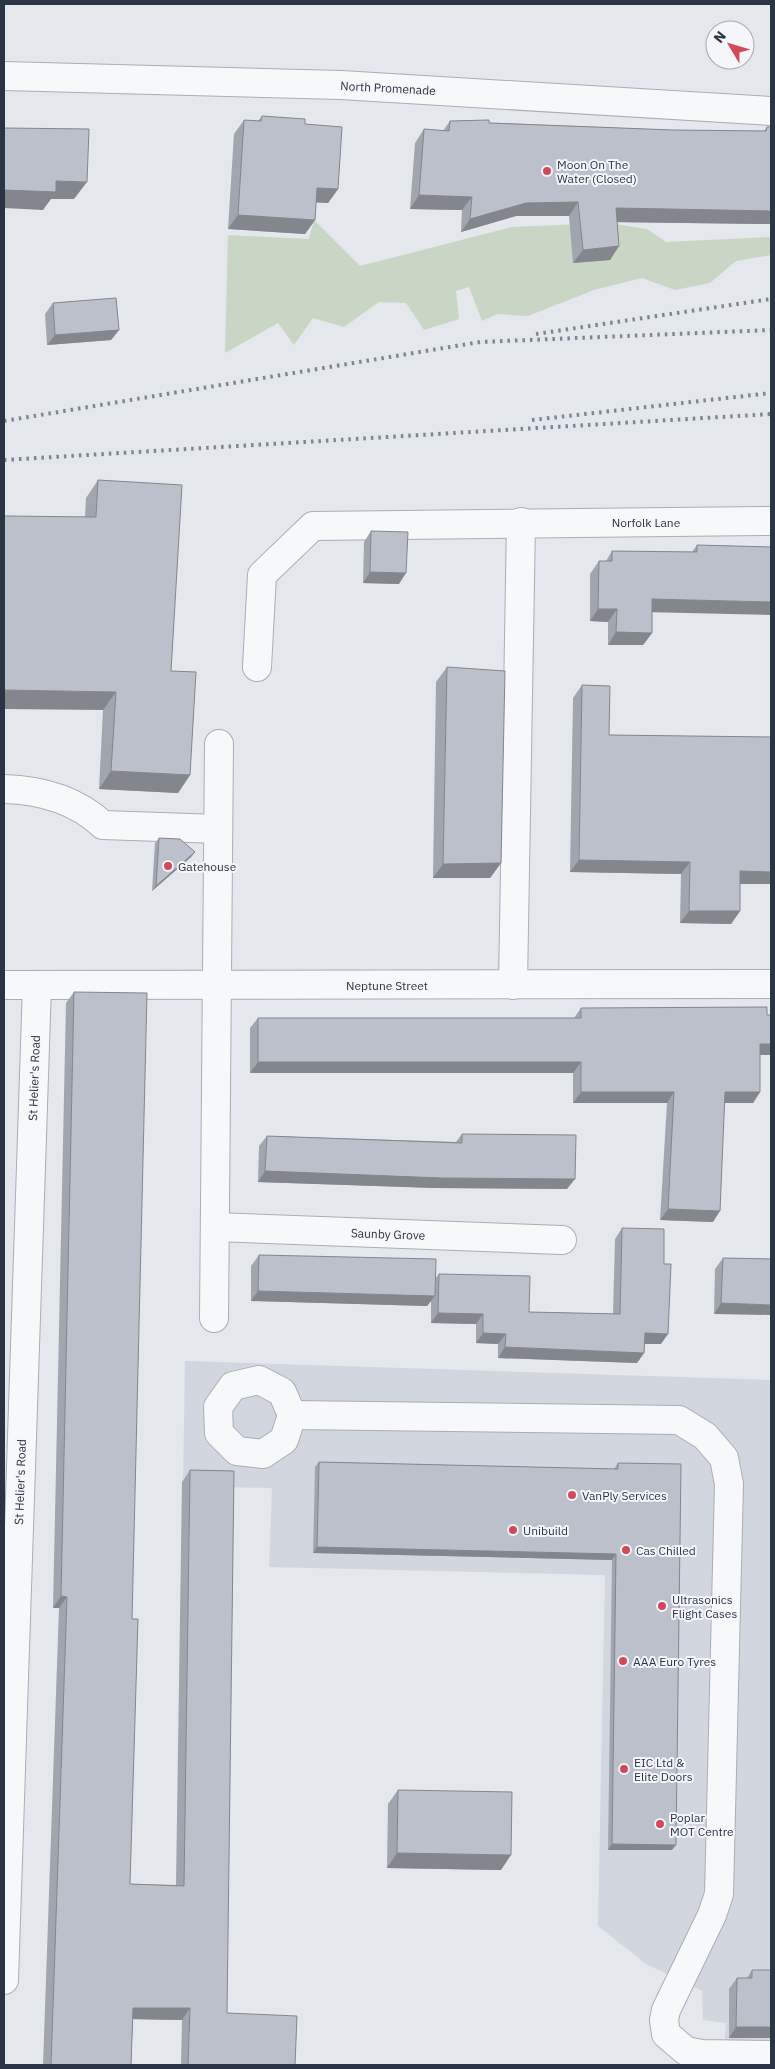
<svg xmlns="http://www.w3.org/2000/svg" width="775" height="2069" viewBox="0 0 775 2069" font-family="'IBM Plex Sans',sans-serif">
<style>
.built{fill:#d2d6de}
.green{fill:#c9d6c5}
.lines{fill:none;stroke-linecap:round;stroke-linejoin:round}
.minor-casing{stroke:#a9aeb7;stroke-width:30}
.minor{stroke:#f7f8fa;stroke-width:28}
.rail{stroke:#7d8696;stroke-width:4;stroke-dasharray:2.5 5;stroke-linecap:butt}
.wall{fill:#a1a5ae}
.shaded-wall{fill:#83868d}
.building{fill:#bbc0ca;stroke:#83868d}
.poi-dot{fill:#d1495b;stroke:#f4f6f9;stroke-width:2}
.labels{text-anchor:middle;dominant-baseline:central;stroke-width:4;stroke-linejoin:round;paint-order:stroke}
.street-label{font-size:12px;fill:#2b3445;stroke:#f4f6f9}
.poi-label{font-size:12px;fill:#2b3445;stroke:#f4f6f9;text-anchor:start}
</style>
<rect width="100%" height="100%" fill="#e4e7ec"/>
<polygon class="built" points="185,1361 771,1380 771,2048 724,2047 726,2023 703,2020 702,1991 646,1964 598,1926 605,1575 269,1567 272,1488 183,1486"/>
<polygon class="green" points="314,220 360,266 512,227 608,223 647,229 666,242 771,237 771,255 736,261 710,283 675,290 642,278 594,290 528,316 498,314 482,321 469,287 456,291 459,319 424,330 406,303 379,302 344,327 313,318 294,345 278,323 225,353 228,235 309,239"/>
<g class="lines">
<defs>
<g id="minor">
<polyline points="4,76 341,85 771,111"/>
<polyline points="257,667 262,575 313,526 771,521"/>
<path d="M4 789C41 790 75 799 103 825L218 829"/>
<polyline points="4,985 771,984"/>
<polyline points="513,985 521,522"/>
<polyline points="215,1227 562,1240"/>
<polyline points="214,1318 219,744"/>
<polygon points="259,1380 282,1392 292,1415 284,1440 263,1454 237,1451 219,1433 218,1407 233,1386"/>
<polyline points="292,1415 679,1420 705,1436 724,1458 729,1484 719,1894 712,1915 666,2010 664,2020 666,2034 686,2051 702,2054 771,2055"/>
<polyline points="4,1980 37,985"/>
</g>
</defs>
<use href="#minor" class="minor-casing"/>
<use href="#minor" class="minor"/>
<g class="rail">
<polyline points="536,334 771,299"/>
<polyline points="532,420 771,393"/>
<polyline points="4,421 480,342 771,330"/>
<polyline points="4,460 771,414"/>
</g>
</g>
<g class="wall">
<polygon points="262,116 305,124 338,189 328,203 316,202 315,220 305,234 228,229 234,134 244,120 258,121"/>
<polygon points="450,121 673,130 764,131 767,127 771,127 771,224 617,222 619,246 610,260 573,263 569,216 516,216 461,232 462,210 410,209 415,143 424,129 443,131"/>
<polygon points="53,303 119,330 111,340 47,345 45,314"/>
<polygon points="98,480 171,671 190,775 178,793 99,789 103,710 85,517 86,498"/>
<polygon points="371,531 399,584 363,583 364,542"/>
<polygon points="697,545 771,547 652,612 652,633 643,645 608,645 608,622 590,621 590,574 599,561 606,561 612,551 692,552"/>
<polygon points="447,667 501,863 490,878 433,878 436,682"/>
<polygon points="582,685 609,735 771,737 771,884 740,884 740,911 731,924 680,923 681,874 570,872 573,698"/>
<polygon points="159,838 195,852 191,857 152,891 155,843"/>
<polygon points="74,992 132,1619 130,1884 176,1885 182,1482 190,1470 227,2013 295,2065 181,2065 182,2020 133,2019 131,2065 43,2065 59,1608 53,1608 66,1003"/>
<polygon points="581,1008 760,1055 760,1092 753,1103 725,1103 713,1222 660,1220 667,1103 573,1103 573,1073 250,1073 250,1028 258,1018 574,1018"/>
<polygon points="462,1134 567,1189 435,1188 258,1182 259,1146 267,1136 456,1142"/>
<polygon points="622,1228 661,1344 645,1344 644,1353 637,1363 498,1358 498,1344 476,1343 476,1324 431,1323 431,1301 427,1306 251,1301 251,1266 259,1255 435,1279 439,1274 529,1312 613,1314 615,1239"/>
<polygon points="723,1258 771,1259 714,1314 715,1269"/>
<polygon points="319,1462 614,1469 618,1463 672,1850 608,1850 612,1560 313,1553 315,1467"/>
<polygon points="398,1790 501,1870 387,1868 388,1804"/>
<polygon points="752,1970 771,2038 729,2038 729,1989 737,1978 747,1978"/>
</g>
<g class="shaded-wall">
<polygon points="56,181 87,182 74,199 51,199 43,210 4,208 4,190"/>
<polygon points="317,188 338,189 328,203 307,202"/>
<polygon points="419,195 472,197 462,210 410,209"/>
<polygon points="578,202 569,216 516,216 461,232 470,219 526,203"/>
<polygon points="616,208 771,211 771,224 606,222"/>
<polygon points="238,215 315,220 305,234 228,229"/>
<polygon points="619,246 610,260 573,263 583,250"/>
<polygon points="119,330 111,340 47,345 55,335"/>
<polygon points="370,572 406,573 399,584 363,583"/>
<polygon points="652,599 771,602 771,615 643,612"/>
<polygon points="598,609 617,609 608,622 590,621"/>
<polygon points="616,632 652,633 643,645 608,645"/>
<polygon points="4,690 116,692 103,710 4,709"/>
<polygon points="111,771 190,775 178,793 99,789"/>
<polygon points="195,852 191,857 152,891 156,886"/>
<polygon points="579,860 690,862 681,874 570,872"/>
<polygon points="501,863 490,878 433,878 443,864"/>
<polygon points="740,871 771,872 771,884 732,884"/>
<polygon points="689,911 740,911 731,924 680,923"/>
<polygon points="760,1044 771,1044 771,1055 753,1055"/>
<polygon points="258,1062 581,1062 573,1073 250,1073"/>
<polygon points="581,1092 674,1092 667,1103 573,1103"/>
<polygon points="725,1092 760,1092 753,1103 717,1103"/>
<polygon points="265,1171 575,1179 567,1189 435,1188 258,1182"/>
<polygon points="668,1209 720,1211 713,1222 660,1220"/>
<polygon points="258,1291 435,1296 427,1306 251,1301"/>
<polygon points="721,1303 771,1305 771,1315 714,1314"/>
<polygon points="438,1313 483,1314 476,1324 431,1323"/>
<polygon points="483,1333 506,1334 498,1344 476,1343"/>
<polygon points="645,1333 668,1334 661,1344 638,1344"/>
<polygon points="505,1347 644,1353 637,1363 498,1358"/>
<polygon points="317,1547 616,1554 612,1560 313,1553"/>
<polygon points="61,1596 67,1597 59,1608 53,1608"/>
<polygon points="612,1844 676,1845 672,1850 608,1850"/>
<polygon points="397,1853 511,1855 501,1870 387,1868"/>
<polygon points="133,2008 190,2008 182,2020 125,2019"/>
<polygon points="736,2027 771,2027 771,2038 729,2038"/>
</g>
<g class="building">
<polygon points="262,116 305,119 305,124 342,127 338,189 317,188 315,220 238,215 244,120 261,121"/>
<polygon points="489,120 489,123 673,130 766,131 767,127 771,127 771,211 616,208 619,246 583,250 578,202 526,203 470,219 472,197 419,195 424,129 449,131 450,121"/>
<polygon points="4,128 89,129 87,182 56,181 56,192 4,190"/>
<polygon points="116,298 119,330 55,335 53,303"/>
<polygon points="98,480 182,485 171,671 196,672 190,775 111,771 116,692 4,690 4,516 96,517"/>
<polygon points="371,531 408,532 406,573 370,572"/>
<polygon points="697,545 771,547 771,602 652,599 652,633 616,632 617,609 598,609 599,561 612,561 612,551 697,552"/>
<polygon points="447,667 505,671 501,863 443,864"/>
<polygon points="582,685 610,686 609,735 771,737 771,872 740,871 740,911 689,911 690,862 579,860"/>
<polygon points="159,838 180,839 195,852 156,886"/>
<polygon points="74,992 147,993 132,1619 138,1619 130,1884 184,1886 190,1470 234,1471 227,2013 297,2016 295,2065 188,2065 190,2008 133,2008 131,2065 51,2065 67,1597 61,1596"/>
<polygon points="767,1007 767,1015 771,1015 771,1044 760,1044 760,1092 725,1092 720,1211 668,1209 674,1092 581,1092 581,1062 258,1062 258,1018 581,1018 581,1008"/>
<polygon points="462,1134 576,1135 575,1179 442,1178 265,1171 267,1136 462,1143"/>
<polygon points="622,1228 664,1229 664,1264 671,1264 668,1334 645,1333 644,1353 505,1347 506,1334 483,1333 483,1314 438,1313 439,1274 530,1276 529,1312 620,1314"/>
<polygon points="259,1255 436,1259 435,1296 258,1291"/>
<polygon points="723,1258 771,1259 771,1305 721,1303"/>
<polygon points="319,1462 618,1469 618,1463 681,1464 676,1845 612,1844 616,1554 317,1547"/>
<polygon points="398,1790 512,1792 511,1855 397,1853"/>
<polygon points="752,1970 771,1970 771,2027 736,2027 737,1978 752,1978"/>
</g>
<g class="poi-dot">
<circle cx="547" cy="171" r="5"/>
<circle cx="168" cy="866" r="5"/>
<circle cx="572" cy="1495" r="5"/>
<circle cx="513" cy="1530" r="5"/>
<circle cx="626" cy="1550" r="5"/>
<circle cx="662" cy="1606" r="5"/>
<circle cx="623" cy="1661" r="5"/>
<circle cx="624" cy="1769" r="5"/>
<circle cx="660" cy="1824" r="5"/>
</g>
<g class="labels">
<g class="street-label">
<text transform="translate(388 88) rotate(3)">North Promenade</text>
<text x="646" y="522">Norfolk Lane</text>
<text x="387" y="985">Neptune Street</text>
<text transform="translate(34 1078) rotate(-88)">St Helier's Road</text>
<text transform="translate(388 1234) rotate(2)">Saunby Grove</text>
<text transform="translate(20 1482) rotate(-88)">St Helier's Road</text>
</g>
<g class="poi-label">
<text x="557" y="164">Moon On The<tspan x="557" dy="14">Water (Closed)</tspan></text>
<text x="178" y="866">Gatehouse</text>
<text x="582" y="1495">VanPly Services</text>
<text x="523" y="1530">Unibuild</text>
<text x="636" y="1550">Cas Chilled</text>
<text x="672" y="1599">Ultrasonics<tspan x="672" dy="14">Flight Cases</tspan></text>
<text x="633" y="1661">AAA Euro Tyres</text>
<text x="634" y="1762">EIC Ltd &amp;<tspan x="634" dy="14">Elite Doors</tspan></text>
<text x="670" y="1817">Poplar<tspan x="670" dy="14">MOT Centre</tspan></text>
</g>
</g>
<rect width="775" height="2069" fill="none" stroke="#2b3445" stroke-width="10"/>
<g transform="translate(730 45) rotate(308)"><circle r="24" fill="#f4f6f9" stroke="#a4a8b1"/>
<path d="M0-4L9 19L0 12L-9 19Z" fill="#d1495b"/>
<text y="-8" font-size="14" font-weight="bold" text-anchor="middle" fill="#2b3445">N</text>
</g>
</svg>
